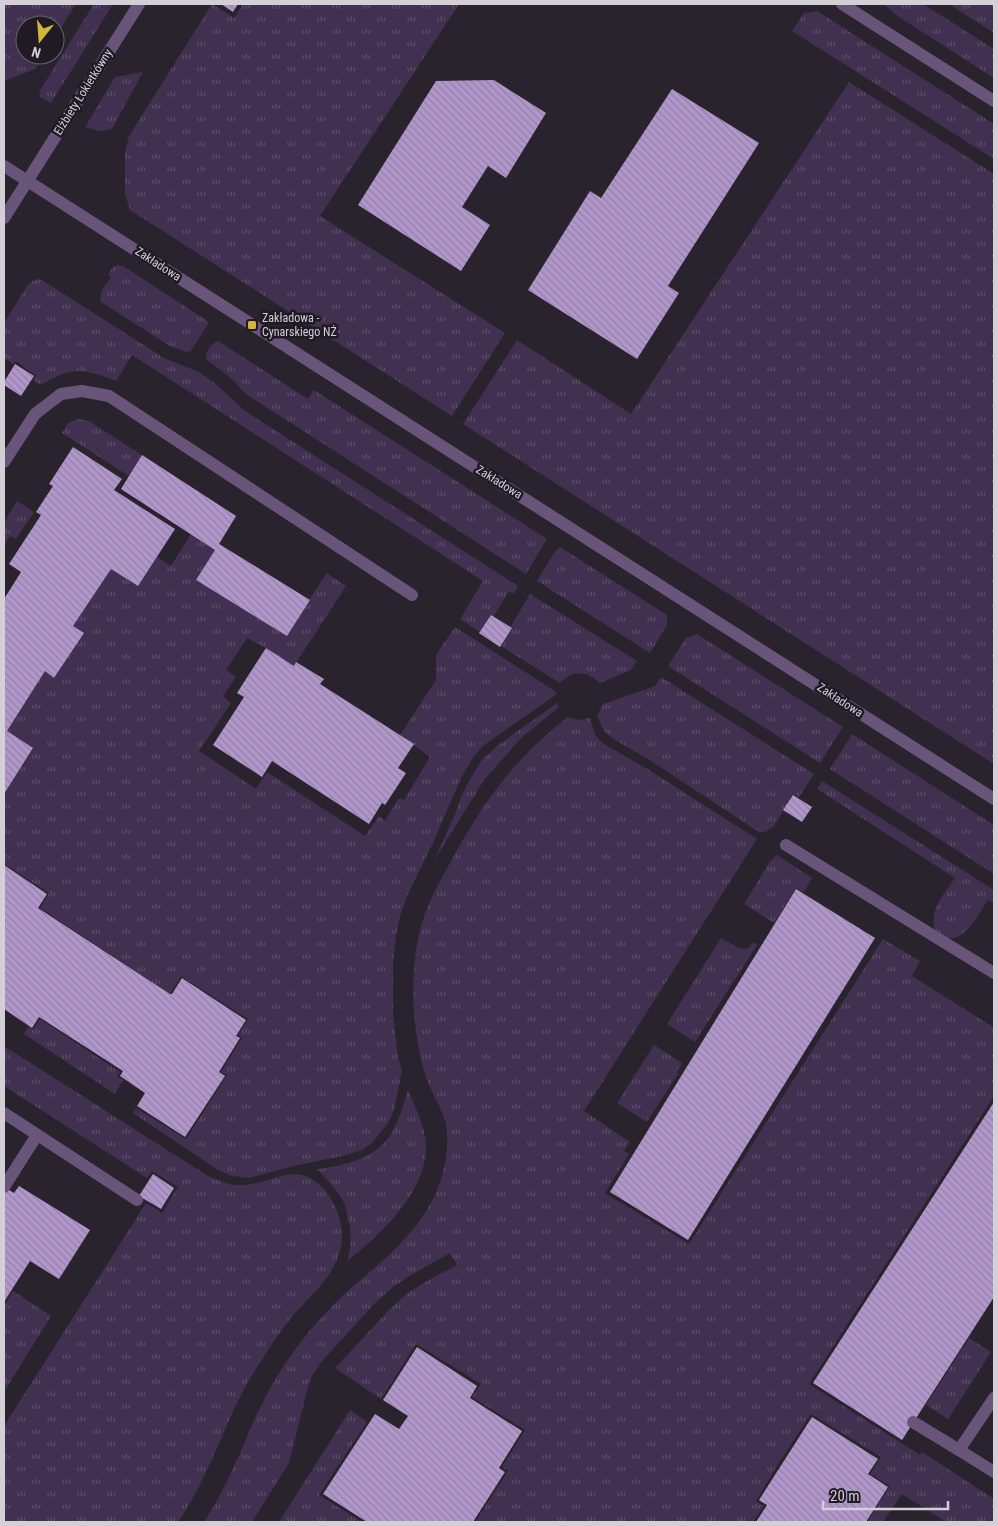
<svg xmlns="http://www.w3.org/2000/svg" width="998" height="1526" viewBox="0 0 998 1526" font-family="'Roboto Condensed',sans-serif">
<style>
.grass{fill:url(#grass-tufts)}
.building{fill:url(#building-back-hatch)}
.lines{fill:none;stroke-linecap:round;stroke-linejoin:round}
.service{stroke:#69557a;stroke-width:12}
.minor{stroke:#69557a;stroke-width:12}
.tertiary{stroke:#69557a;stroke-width:12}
.poi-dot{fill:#cfb837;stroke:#1f1a24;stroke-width:2}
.labels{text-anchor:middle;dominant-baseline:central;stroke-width:5;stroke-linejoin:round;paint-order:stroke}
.street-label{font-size:12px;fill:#d3cfd6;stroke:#1f1a24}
.poi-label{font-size:12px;fill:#d3cfd6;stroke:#1f1a24;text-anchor:start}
</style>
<defs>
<pattern id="grass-tufts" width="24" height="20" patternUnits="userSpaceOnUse" patternTransform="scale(1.25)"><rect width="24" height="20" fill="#41304f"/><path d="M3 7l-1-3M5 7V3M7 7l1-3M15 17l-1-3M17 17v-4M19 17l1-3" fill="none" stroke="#5c4d68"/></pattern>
<pattern id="building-back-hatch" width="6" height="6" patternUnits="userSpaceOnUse" patternTransform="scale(1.25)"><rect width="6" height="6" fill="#b196ca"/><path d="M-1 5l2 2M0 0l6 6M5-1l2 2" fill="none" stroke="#9480a8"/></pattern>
</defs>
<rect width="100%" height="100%" fill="#29232e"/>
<g class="grass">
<polygon points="4,4 76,4 55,37 55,25 25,25 25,55 43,55 35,69 4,81"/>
<polygon points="94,4 113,4 51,103 40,97 39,92"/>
<polygon points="212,4 234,18 243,4 459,4 320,216 505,333 452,416 130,210 125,194 125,152 129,136"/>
<polygon points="884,4 923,4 994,49 994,78 896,15"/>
<polygon points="949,4 994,4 994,33"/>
<polygon points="817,11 994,124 994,159 792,31 804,13"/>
<polygon points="143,72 112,129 101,131 85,127 115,77"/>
<polygon points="849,82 994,174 994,764 463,424 517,340 631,414"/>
<path d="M117 265 123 266 209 322 191 351 186 352 170 346 101 302C98 292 106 285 111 277L108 274 113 267Z"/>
<path d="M37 279 42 280 164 358 199 372 217 385 245 411 518 586 514 594 509 591 494 616 491 615 480 632 460 619 483 581 132 355 116 381C83 368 71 367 41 385L33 380 36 376 16 361 13 364 4 358V323L29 283Z"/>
<path d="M218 341 308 399 314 390 547 539 526 574 246 394 232 379 206 359C205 352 211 343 218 341Z"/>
<polygon points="78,419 89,421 236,516 219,544 309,600 327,573 346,586 294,666 266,648 247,638 226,670 236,677 223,696 231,703 199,751 256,789 267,772 365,836 379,816 385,821 399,798 404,800 430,757 400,735 436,680 436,655 455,627 547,686 556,692 557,694 484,745 474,756 461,778 433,843 408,894 400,916 396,935 393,962 393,1015 398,1057 402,1071 394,1110 388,1123 372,1143 362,1150 347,1155 294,1166 248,1178 232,1176 218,1170 133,1113 136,1108 186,1139 227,1075 221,1072 242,1038 238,1035 248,1019 181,976 170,994 40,908 49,893 4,864 4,794 33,749 7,731 45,671 55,678 83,633 73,626 111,569 138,586 157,557 171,566 191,534 121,489 129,476 62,433 68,423"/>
<polygon points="17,501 34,512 16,539 10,536 4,545 4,522"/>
<polygon points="560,547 667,615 667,625 650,653 537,581 554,553"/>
<path d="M530 594 637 661 631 670 600 683C586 671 573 669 560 683L501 646 512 628 511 626Z"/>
<polygon points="697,634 843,727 820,763 668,666 686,638"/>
<polygon points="661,677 814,774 799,797 793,794 774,826 763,833 756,830 648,759 615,740 604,731 597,715 603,704 655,686"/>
<polygon points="557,703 559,707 521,738 484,780 435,859 455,814 461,797 469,781 481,761 497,746"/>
<path d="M568 717 578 720 590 718 595 735 604 744 649 770 757 839 584 1111 630 1142 624 1151 629 1154 605 1193 689 1244 883 939 920 961 912 976 993 1027 994 1025V1096L809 1384 920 1455 922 1452 994 1499V1522H946L902 1494 883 1522H867L890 1486 870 1474 881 1457 811 1414 778 1464 756 1501 764 1506 753 1522H475L508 1471 502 1467 525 1430 472 1397 481 1384 416 1344 381 1399 335 1368 391 1308 408 1293 427 1281 457 1265 450 1253 411 1275 393 1287 375 1303 322 1361 312 1376 309 1383 289 1463 252 1522H204C215 1505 225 1487 233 1468 243 1449 250 1427 260 1408 270 1387 283 1366 297 1347 313 1326 331 1306 351 1288 385 1259 423 1229 439 1185 446 1166 450 1141 445 1120 442 1110 436 1100 431 1090 426 1077 421 1063 419 1049 411 1011 411 960 422 923 428 902 440 881 450 863 483 802 513 760 568 717Z"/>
<polygon points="852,734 994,825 994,874 830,769"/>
<path d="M822 781 994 890V903L988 900C977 915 961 952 938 933 932 928 933 919 935 911 938 899 948 889 955 878L817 789Z"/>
<polygon points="777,855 812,878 804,892 796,888 774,923 744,904 770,861"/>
<polygon points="721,938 739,948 745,949 749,948 753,942 757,945 695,1042 667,1024"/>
<polygon points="40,1019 120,1072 117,1076 123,1080 115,1094 24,1034 28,1027 33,1029"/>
<polygon points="654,1045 682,1063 677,1072 678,1074 647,1122 617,1103"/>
<path d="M4 1046 208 1176C217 1180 227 1184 236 1185 266 1188 291 1162 316 1182 334 1195 346 1225 341 1246 336 1274 315 1291 297 1311 289 1319 283 1329 276 1338 264 1356 252 1374 242 1393 220 1436 206 1482 178 1522H4V1426L146 1203 162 1213 178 1187 152 1171 147 1178 4 1086Z"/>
<path d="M408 1090C415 1107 425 1126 426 1145 428 1190 380 1236 347 1261 352 1245 352 1231 347 1215 346 1211 346 1207 344 1203 339 1192 325 1178 317 1169 343 1166 376 1159 391 1134 399 1121 403 1105 408 1090Z"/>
<polygon points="13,1291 51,1316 5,1390 4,1306"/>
<polygon points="969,1338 991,1352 948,1419 926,1405"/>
<polygon points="350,1410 367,1422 319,1495 362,1522 279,1522"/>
</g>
<g class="building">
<polygon points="221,4 238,4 233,12"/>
<polygon points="494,80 546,113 506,178 488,166 462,207 490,225 461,271 358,205 436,81"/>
<polygon points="672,89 759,143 668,286 679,293 637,359 528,290 590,191 601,198"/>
<polygon points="15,364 34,376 21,396 4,385 4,382"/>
<polygon points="73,447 122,479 114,490 175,529 138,586 111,569 73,626 84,633 54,678 45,671 7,731 33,748 4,794 4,599 21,572 9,564 41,515 36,512 53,486 49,484"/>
<polygon points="142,455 236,516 219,544 310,600 287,636 196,580 215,550 121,489"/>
<polygon points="491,615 512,628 500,647 479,633"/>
<polygon points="266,648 294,666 296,662 324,679 320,684 414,744 398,768 406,773 385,805 382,803 369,824 272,761 262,777 213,745 244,697 237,693"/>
<polygon points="793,795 812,807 802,822 783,810"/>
<polygon points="4,865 47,894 38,908 170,994 172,994 182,978 246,1020 236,1036 240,1038 219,1072 225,1076 185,1137 137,1106 145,1093 120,1076 123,1071 39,1017 32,1028 4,1009"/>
<polygon points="796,889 875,938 688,1240 610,1192"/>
<polygon points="994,1102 994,1297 902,1440 813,1383"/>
<polygon points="153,1174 174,1188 161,1209 139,1196"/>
<polygon points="19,1186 90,1230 59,1279 30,1261 4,1302 4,1187 14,1193"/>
<polygon points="417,1347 477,1386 470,1398 522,1431 499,1468 505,1472 473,1522 367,1522 323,1494 375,1414 399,1429 408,1416 383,1400"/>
<polygon points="812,1417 878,1459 868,1474 888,1487 866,1522 756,1522 767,1505 759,1500"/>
</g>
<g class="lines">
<g class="service">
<polyline points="4,462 35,414 61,394 82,391 109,396 412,595"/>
<polyline points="786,845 994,973"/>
<polyline points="4,1113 137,1200"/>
<polyline points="4,1187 37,1135"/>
<polyline points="994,1398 959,1450 994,1472"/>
<polyline points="913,1422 959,1450"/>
</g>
<g class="minor">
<polyline points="842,4 994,101"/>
<polyline points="4,218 139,4"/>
</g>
<polyline class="tertiary" points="4,166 994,799"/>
</g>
<rect class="poi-dot" x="247" y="320" width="10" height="10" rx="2.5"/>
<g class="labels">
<g class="street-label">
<text transform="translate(83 92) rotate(-58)">Elżbiety Łokietkówny</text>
<text transform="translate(158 264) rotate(33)">Zakładowa</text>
<text transform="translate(499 482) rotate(32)">Zakładowa</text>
<text transform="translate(840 700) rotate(33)">Zakładowa</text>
</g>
<g class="poi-label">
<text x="262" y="318">Zakładowa -<tspan x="262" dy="14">Cynarskiego NŻ</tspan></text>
</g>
</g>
<rect width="998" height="1526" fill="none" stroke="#d3cfd6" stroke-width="10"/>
<g transform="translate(40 40) rotate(197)"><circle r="24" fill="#1f1a24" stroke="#67626b"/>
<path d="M0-4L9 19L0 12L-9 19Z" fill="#cfb837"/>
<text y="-8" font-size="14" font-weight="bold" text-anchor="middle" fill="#d3cfd6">N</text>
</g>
<path d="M823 1501v8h125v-8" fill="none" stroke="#d3cfd6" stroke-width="2.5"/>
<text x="830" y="1501" font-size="15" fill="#d3cfd6" stroke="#1f1a24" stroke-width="4" paint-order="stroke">20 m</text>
</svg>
